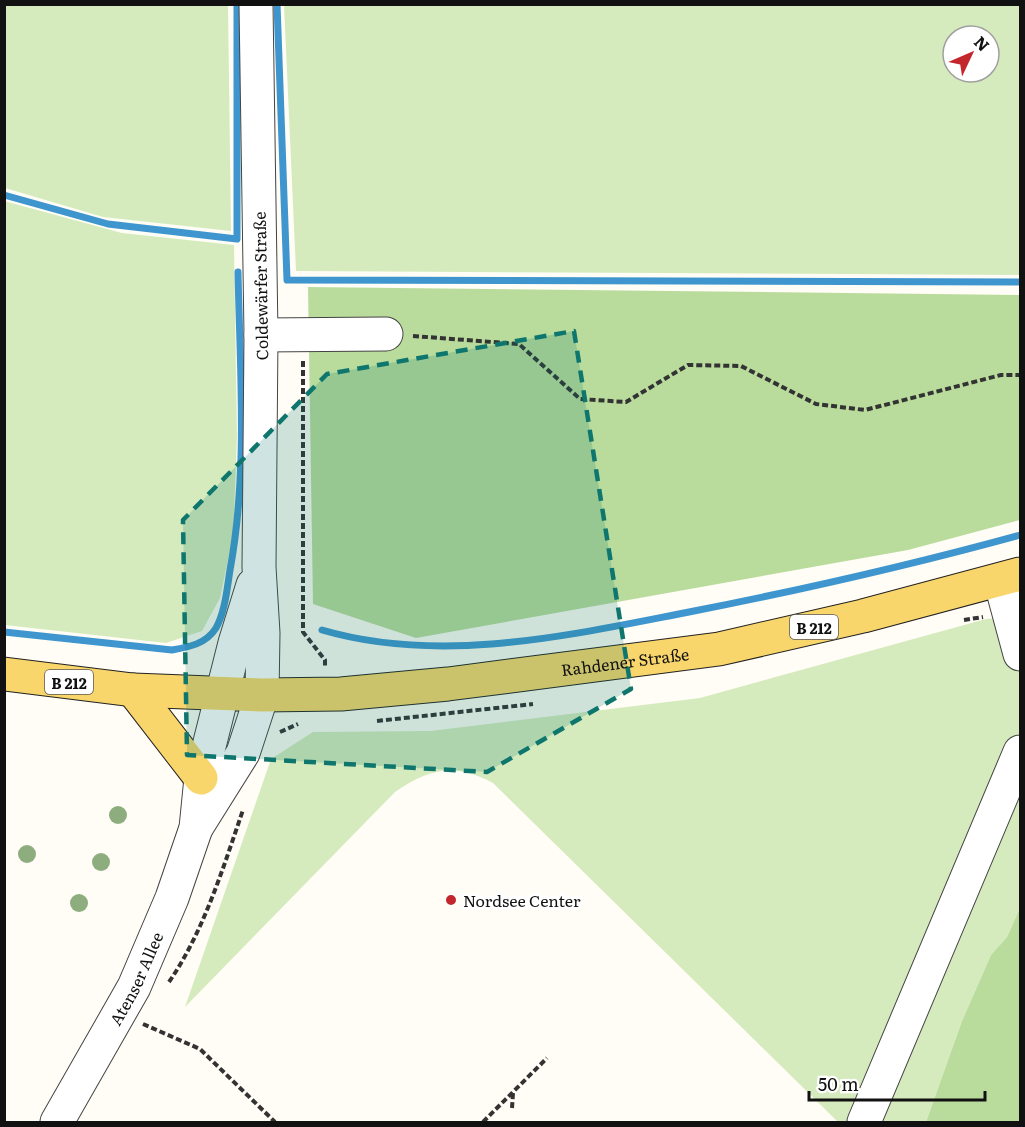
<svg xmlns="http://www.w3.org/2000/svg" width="1025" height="1127" viewBox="0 0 1025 1127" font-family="Literata,serif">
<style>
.green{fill:#d5ebbd;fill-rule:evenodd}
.forest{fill:#b9dc9c}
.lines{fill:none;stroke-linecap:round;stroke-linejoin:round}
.stream{stroke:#3f96cf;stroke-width:7}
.minor-casing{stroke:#444;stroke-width:35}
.major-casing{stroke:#222;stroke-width:35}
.path{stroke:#333;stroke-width:4;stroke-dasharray:6 3;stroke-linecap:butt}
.minor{stroke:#fff;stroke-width:33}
.major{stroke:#f9d66b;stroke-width:33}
.tree{fill:#8dad7f}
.marked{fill:#0f766e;fill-opacity:0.2;stroke:#0f766e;stroke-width:4.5;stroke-dasharray:12 8;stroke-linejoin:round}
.poi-dot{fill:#c4262e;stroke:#fff;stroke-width:2}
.labels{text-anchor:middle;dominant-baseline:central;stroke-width:6;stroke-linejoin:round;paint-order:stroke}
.shield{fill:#fff;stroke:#585858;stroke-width:1.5}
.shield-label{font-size:15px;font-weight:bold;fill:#111}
.street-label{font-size:16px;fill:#111;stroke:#fff}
.poi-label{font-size:16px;fill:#111;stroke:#fff;text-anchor:start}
</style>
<rect width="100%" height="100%" fill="#fffdf5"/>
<g class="green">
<polygon points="4,5 228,5 231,231 103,217 5,188"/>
<path d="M284 5H1020V275L296 271ZM953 36H989V72H953Z"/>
<polygon points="4,201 122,233 234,245 237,437 233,535 220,598 202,631 166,643 5,625"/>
<path d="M1020 617V908L1007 937 991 955 962 1021 926 1122H838L493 783C455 763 430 768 395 792L185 1007 271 759 313 732 431 731 700 698 986 619Z"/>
</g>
<g class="forest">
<polygon points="308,287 1020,295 1020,520 908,550 416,638 313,604"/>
<polygon points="1020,908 1020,1122 926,1122 962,1021 991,955 1007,937"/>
</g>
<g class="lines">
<g class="stream">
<polyline points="277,4 287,280 1020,282"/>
<polyline points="4,195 108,224 237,239 237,4"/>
<path d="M322 630C442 665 570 635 689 612 801 590 911 565 1020 535"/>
<path d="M4 632 172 650C189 647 206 644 216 628 225 612 227 589 230 570 248 473 240 371 238 272"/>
</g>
<defs>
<g id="minor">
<polyline points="261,335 386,334"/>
<polyline points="1000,580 1020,654"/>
<polyline points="196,828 243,753 262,695 263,633 259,567 261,335 256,4"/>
<path id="s1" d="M57 1122 134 987 172 898 196 828 201 778 235 643 253 585"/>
<polyline points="864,1122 1020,752"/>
</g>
<g id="major">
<path id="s2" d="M4 674 133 690 262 695 341 694 448 684 719 649 863 616 1020 574"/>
<polyline points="133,690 201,778"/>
</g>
</defs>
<use href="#minor" class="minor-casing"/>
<use href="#major" class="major-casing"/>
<g class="path">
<polyline points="413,336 519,344 580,399 626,402 688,365 741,366 816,404 865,410 1001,375 1020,375"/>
<polyline points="303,361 303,632 325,660 325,667"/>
<polyline points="964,620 983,617"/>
<polyline points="377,721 533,704"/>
<polyline points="280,732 298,724"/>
<path d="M169 982C204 931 223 868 243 810"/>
<polyline points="143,1024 200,1049 275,1122"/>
<polyline points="512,1108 513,1093"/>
<polyline points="483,1122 547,1058"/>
</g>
<use href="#minor" class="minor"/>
<use href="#major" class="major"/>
</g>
<g class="tree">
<circle cx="118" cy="815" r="9"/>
<circle cx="27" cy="854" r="9"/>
<circle cx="101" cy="862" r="9"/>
<circle cx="79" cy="903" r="9"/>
</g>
<path class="marked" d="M574 331 631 689 487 772 187 755 183 520 327 374Z"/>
<circle class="poi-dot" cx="451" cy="900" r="6"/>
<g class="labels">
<g class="shield">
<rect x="790" y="615" width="48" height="24" rx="4.5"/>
<rect x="45" y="670" width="48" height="24" rx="4.5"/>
</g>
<g class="shield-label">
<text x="814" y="627">B 212</text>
<text x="69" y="682">B 212</text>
</g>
<g class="street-label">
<text transform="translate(260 286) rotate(-91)">Coldewärfer Straße</text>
<text stroke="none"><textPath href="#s2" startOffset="624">Rahdener Straße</textPath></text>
<text stroke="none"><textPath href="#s1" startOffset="164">Atenser Allee</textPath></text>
</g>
<g class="poi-label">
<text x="463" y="900">Nordsee Center</text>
</g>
</g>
<rect width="1025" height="1127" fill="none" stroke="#111111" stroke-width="12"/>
<g transform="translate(971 54) rotate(46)"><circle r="28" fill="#ffffff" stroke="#a0a0a0" stroke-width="1.5"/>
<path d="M0-4.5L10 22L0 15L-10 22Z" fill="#c4262e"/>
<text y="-9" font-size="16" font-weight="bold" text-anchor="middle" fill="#111111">N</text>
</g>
<path d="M809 1091v9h176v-9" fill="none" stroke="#111111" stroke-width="3"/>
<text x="818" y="1091" font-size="18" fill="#111111" stroke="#ffffff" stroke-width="4.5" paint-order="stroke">50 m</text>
</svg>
